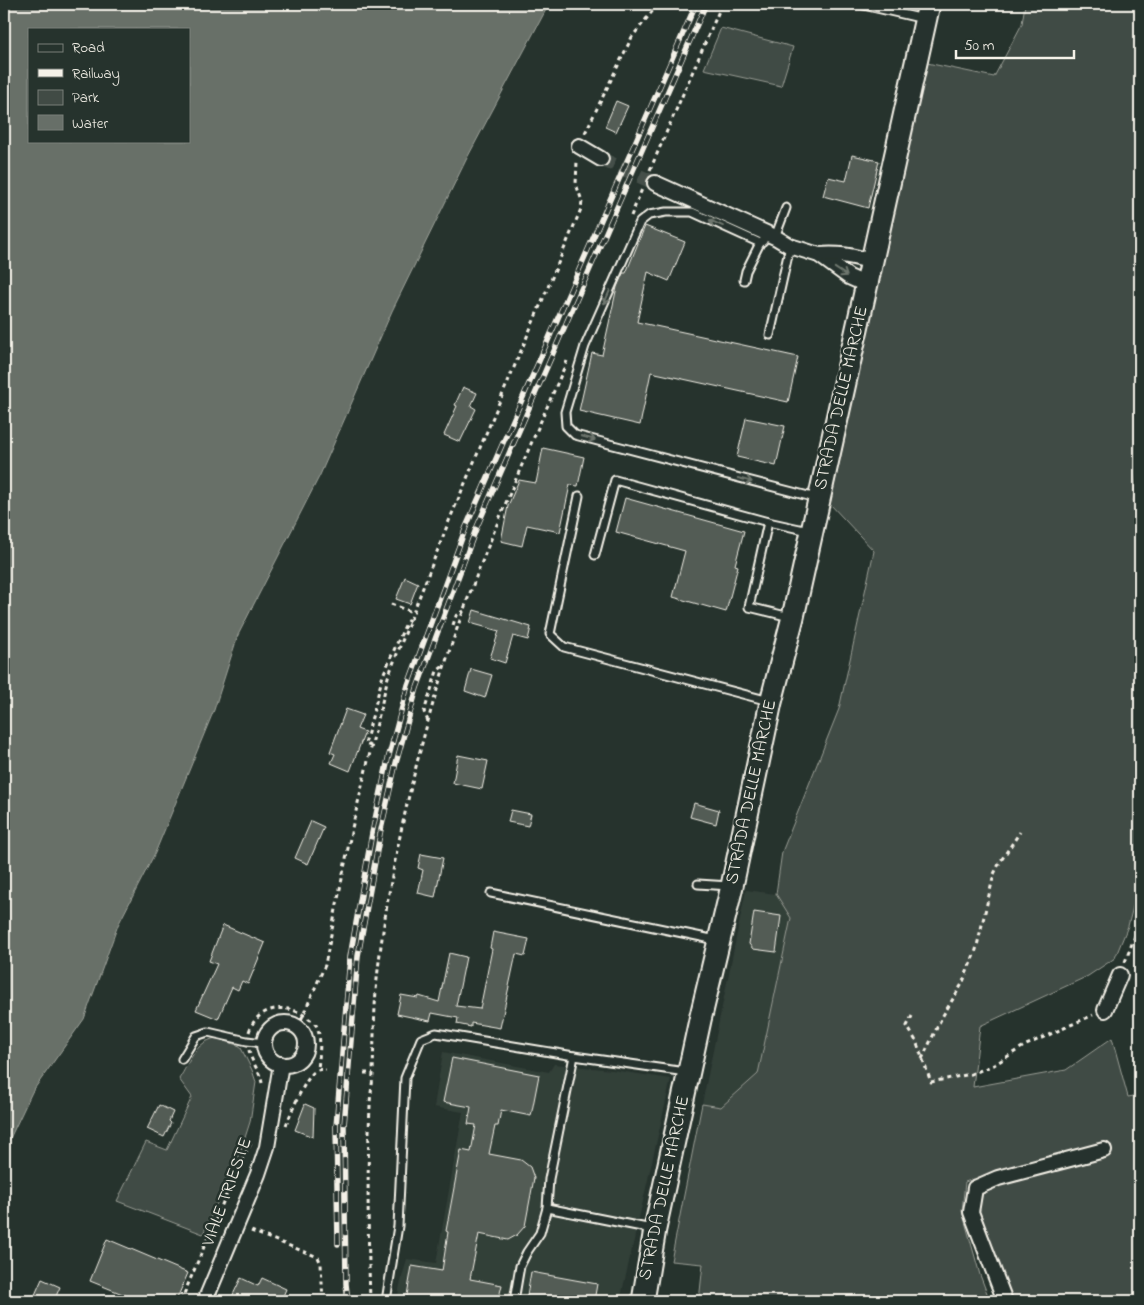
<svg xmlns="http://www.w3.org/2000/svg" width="1144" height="1305" viewBox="0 0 1144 1305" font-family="'Indie Flower',sans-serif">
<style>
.built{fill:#333f39}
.green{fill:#414b45;stroke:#9a9e96}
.water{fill:#676f68;stroke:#9fa39b;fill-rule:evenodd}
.building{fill:#525c55;stroke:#f4f1e8}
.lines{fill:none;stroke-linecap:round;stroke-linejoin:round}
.street-tunnel{stroke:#455049;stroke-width:14;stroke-dasharray:14 7;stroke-linecap:butt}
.lane-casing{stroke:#f4f1e8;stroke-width:11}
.street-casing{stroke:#f4f1e8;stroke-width:18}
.primary-casing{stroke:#f4f1e8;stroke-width:25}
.path{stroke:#f4f1e8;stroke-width:3;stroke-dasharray:4 4;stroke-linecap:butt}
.lane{stroke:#26332d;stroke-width:7}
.street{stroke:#26332d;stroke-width:14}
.primary{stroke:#26332d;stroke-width:21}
.rail-casing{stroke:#f4f1e8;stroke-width:5.5}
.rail{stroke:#26332d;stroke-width:4;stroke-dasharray:11;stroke-linecap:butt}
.oneway{stroke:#6e766e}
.labels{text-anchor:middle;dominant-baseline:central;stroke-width:5;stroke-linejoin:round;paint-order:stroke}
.street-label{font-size:18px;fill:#f4f1e8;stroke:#26332d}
</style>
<rect width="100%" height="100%" fill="#26332d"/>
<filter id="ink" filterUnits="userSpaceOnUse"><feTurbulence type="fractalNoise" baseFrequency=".02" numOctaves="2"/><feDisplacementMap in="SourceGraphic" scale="10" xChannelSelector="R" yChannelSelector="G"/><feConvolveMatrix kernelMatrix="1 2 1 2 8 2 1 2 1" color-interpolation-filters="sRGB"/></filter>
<g filter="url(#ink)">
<g class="built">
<polygon points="746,890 776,894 791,917 758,1074 721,1107 702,1104"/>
<polygon points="443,1052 549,1072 554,1064 612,1070 671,1079 620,1301 397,1301 400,1285 407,1259 436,1263 463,1112 434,1107"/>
</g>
<g class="green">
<polygon points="1025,4 1140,4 1140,459 1133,501 1140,505 1140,880 1128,926 1115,958 1088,976 980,1026 973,1087 1066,1070 1112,1038 1128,1097 1140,1095 1140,1301 1007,1301 980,1224 979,1208 980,1192 974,1179 965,1182 962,1211 980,1275 990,1301 699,1301 703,1264 671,1261 702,1104 721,1107 758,1074 791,918 776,894 782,852 839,709 874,551 830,504 927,63 994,77 1022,24"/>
<polygon points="721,28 793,47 781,86 704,69"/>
<path d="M216 1038 240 1046 252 1070 256 1082 250 1122 241 1150 203 1234 117 1201 146 1142 167 1150 192 1097 179 1079C190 1062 195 1042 216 1038Z"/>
</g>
<path class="water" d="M4 4H549L466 160 392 311 320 475 238 635 214 710 155 853 118 925 84 1019 32 1092 4 1151ZM29 29H189V141H29Z"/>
<g class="building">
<polygon points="616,101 628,106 616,132 605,127"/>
<polygon points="852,155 879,161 868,208 823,196 828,177 846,181"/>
<polygon points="645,226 685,242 669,281 648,272 637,322 798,357 788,402 651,372 640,425 579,411 592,353 602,355 617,287 623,273 626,273"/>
<polygon points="463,387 477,393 471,406 476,409 460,442 444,435 457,406 455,405"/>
<polygon points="746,418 785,426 776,466 737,457"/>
<polygon points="543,448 584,457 578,486 570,485 560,532 527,525 522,546 501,541 508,506 519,480 536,483"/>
<polygon points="625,498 744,531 735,565 738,566 726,612 673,597 685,551 616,532"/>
<polygon points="405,577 418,583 410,604 396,599"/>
<polygon points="474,610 531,627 528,640 513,636 505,663 490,658 499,631 470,623"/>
<polygon points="471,669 492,675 485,698 465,691"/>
<polygon points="346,709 363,715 357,729 365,732 350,771 331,763 335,754 330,752"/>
<polygon points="458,755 488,761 482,789 453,783"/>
<polygon points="694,803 719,810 716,824 690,817"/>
<polygon points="511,810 531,814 528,826 508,822"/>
<polygon points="311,821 324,827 308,864 295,858"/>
<polygon points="421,854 443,858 435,897 418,893 423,870 418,868"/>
<polygon points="754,912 781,916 776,952 753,949 749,944"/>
<polygon points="223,925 265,943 248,984 242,981 238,990 232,987 218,1019 196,1010 217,964 209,961"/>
<polygon points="493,932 529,939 525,956 516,954 500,1028 471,1023 471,1027 457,1024 458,1018 432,1013 430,1021 397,1014 401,995 418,998 419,996 439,1002 449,953 466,957 456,1006 480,1009 492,949 490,948"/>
<polygon points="452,1058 539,1075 531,1116 501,1110 498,1126 495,1126 489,1154 521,1160 530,1167 534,1178 525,1226 517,1235 508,1240 479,1234 470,1279 502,1285 498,1301 406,1301 412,1266 442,1271 448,1232 446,1231 461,1150 471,1152 476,1125 468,1124 471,1107 443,1102"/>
<polygon points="305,1104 314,1108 313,1137 295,1130"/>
<polygon points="159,1105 173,1112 169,1121 171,1123 164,1137 147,1129"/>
<polygon points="107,1239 188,1273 176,1301 140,1301 90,1281"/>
<polygon points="531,1272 597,1284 594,1301 526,1301"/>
<polygon points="241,1278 258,1286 262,1278 286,1289 281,1301 230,1301"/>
<polygon points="42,1279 60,1287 54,1301 45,1301 34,1297"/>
</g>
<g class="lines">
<polyline class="street-tunnel" points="601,159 655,183"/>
<defs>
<g id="lane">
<polyline points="859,4 924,19"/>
<polyline points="774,238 775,237 786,208"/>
<polyline points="760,243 692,212 666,212 649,215 640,222 585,346 565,412 566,426 575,435 816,498"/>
<polyline points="744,280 746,271 760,243 763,241"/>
<polyline points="770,335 790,246"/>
<polyline points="579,496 550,634 564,647 769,701"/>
<polyline points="768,522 749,607 790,617"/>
<polyline points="595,555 615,480 768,522 809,531"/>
<polyline points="698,884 730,886"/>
<polyline points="491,893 716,940"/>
<polyline points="182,1059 196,1036 208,1032 247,1041 264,1043"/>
<polyline points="547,1208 652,1229"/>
<polyline points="386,1301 398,1226 405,1078 421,1039 436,1033 574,1056 686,1072"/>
<polyline points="514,1301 520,1266 527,1252 540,1233 547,1208 549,1179 574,1056"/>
</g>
<g id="street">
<polyline points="579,146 601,159"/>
<polyline points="655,183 775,237 790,246 819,255 849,277 867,285"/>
<path d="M819 255C838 253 853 256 872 262"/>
<polyline points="1105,1010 1120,975"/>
<circle cx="285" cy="1044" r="21"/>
<polyline points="205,1301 258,1174 267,1147 281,1064"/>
<polyline points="1005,1301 971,1212 975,1188 998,1178 1104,1150"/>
</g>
<polyline id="primary" points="643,1301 655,1229 700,1020 732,886 771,702 793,617 929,4"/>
</defs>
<use href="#lane" class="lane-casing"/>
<use href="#street" class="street-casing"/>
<use href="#primary" class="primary-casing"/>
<g class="path">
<polyline points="585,133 632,37 658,4"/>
<polyline points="650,170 722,4"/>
<polyline points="631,216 642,189"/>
<polyline points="391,604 412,612"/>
<polyline points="453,625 456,616 464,611"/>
<polyline points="428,721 424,712 431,690 437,671 446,664"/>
<polyline points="371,746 365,744 383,675 406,623 409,619"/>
<polyline points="1125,962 1140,923"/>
<polyline points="912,1016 907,1026 916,1041 931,1082 971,1074 994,1065 1024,1046 1093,1015"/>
<polyline points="298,1027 325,965 352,828 388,677 449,521 581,209 582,201 576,184 577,161"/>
<path d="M249 1032C257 1005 290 1002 309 1019 312 1021 316 1024 317 1027 322 1039 319 1057 318 1070"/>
<path d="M249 1050C251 1062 260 1071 262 1083"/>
<polyline points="922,1059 942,1017 962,984 976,950 994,874 1000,862 1020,832"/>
<polyline points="364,1073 373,1073"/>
<path d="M286 1125C291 1114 306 1073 318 1070 320 1069 323 1070 326 1070"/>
<polyline points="251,1231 318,1257 321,1264 323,1301"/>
<polyline points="181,1301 238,1167 251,1143"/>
<path d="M370 1301C368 1236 367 1171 370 1106 370 1095 373 1083 373 1072 374 1041 374 1010 377 979 386 893 405 805 428 721 462 597 516 479 567 361"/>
</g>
<use href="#lane" class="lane"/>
<use href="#street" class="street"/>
<use href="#primary" class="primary"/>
<defs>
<g id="rail">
<polyline points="338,1244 336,1127 350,957 372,833 388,759 408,685 466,527 696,4"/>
<polyline points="348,1301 346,1284 344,1126 358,956 380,834 396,763 417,688 476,529 706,4"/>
</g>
</defs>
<use href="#rail" class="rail-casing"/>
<use href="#rail" class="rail"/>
</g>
<defs><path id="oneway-shaft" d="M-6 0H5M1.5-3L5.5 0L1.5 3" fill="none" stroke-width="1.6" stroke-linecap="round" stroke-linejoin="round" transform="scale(1.25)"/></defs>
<g class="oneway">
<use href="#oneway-shaft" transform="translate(716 223) rotate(-156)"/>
<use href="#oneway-shaft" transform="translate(841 272) rotate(34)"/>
<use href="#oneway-shaft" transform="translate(607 297) rotate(114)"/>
<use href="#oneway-shaft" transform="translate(588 438) rotate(15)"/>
<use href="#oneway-shaft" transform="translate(745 480) rotate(15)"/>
</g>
</g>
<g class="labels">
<g class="street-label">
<text transform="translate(842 398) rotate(-77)">STRADA DELLE MARCHE</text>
<text transform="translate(752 792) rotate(-78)">STRADA DELLE MARCHE</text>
<text transform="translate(665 1188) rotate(-78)">STRADA DELLE MARCHE</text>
<text transform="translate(228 1192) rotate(-70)">VIALE TRIESTE</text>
</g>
</g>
<rect width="1144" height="1305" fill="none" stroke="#26332d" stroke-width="20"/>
<rect x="10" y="10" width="1124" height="1285" fill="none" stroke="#f4f1e8" stroke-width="2" filter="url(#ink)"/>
<rect x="28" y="28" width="162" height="115" fill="#26332d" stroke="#787f78"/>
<rect x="38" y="44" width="25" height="8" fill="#26332d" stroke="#787f78"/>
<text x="72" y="52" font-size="15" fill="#f4f1e8">Road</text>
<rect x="38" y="69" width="25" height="8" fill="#f4f1e8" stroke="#787f78"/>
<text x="72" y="78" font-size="15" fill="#f4f1e8">Railway</text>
<rect x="38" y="90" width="25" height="15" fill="#414b45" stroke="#787f78"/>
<text x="72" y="102" font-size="15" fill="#f4f1e8">Park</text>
<rect x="38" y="115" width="25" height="15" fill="#676f68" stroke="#787f78"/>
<text x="72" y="128" font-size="15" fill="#f4f1e8">Water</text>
<path d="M956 50v8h118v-8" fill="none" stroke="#f4f1e8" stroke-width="2.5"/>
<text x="964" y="50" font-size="15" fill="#f4f1e8" stroke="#26332d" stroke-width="4" paint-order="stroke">50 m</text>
</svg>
